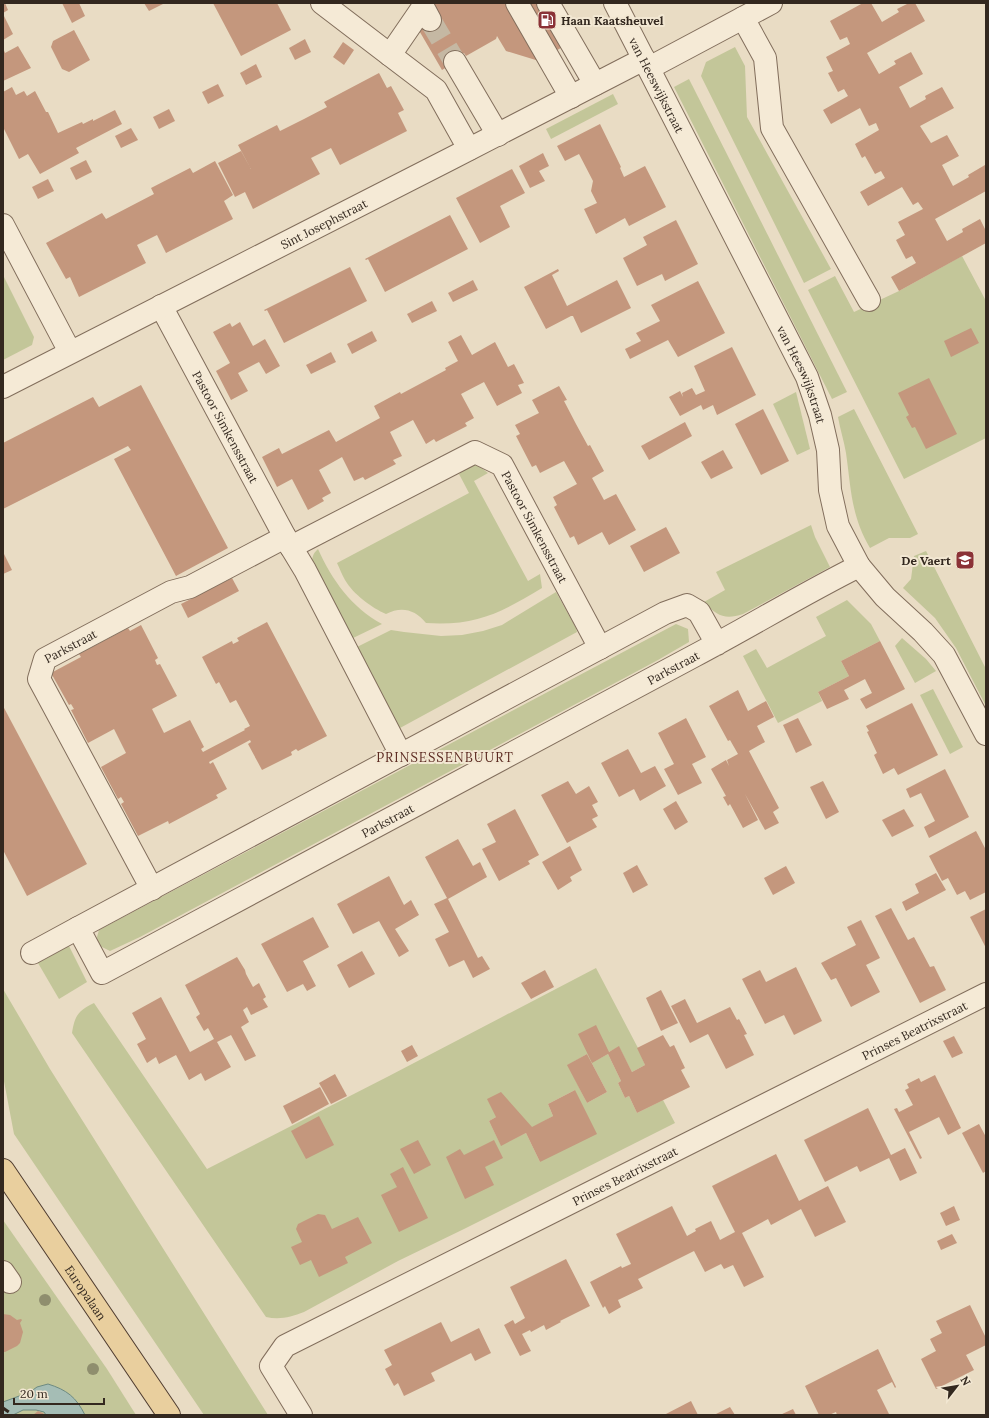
<svg xmlns="http://www.w3.org/2000/svg" width="989" height="1418" viewBox="0 0 989 1418" font-family="Lora,serif">
<style>
.green{fill:#c3c699;fill-rule:evenodd}
.water{fill:#a5bdb5;stroke:#6d8a81}
.building{fill:#c4977d}
.lines{fill:none;stroke-linecap:round;stroke-linejoin:round}
.minor-tunnel{stroke:#c5b8a3;stroke-width:22;stroke-dasharray:22 11;stroke-linecap:butt}
.minor-casing{stroke:#826e5c;stroke-width:24}
.major-casing{stroke:#503d30;stroke-width:24}
.minor{stroke:#f5ead6;stroke-width:22}
.major{stroke:#e9cf9e;stroke-width:22}
.rail{stroke:#33281f;stroke-width:3;stroke-dasharray:7 7;stroke-linecap:butt}
.tree{fill:#8f8e6e}
.labels{text-anchor:middle;dominant-baseline:central;stroke-width:4;stroke-linejoin:round;paint-order:stroke}
.poi-label{font-size:12px;font-weight:bold;fill:#33281f;stroke:#f2e7d2;text-anchor:start}
.street-label{font-size:12px;fill:#33281f;stroke:#f2e7d2}
.neighbourhood-label{font-size:13px;letter-spacing:1px;fill:#5c2b22;stroke:#f2e7d2}
</style>
<rect width="100%" height="100%" fill="#e9dcc4"/>
<g class="green">
<polygon points="735,47 745,66 747,117 831,269 804,283 701,76 706,62"/>
<polygon points="689,79 847,392 832,399 674,87"/>
<polygon points="613,94 618,104 551,139 546,129"/>
<polygon points="962,256 986,301 986,438 904,479 808,290 835,276 854,312 899,291"/>
<polygon points="3,275 34,337 32,345 3,360"/>
<polygon points="796,392 810,449 797,455 773,404"/>
<path d="M854 409 918 534 910 538H889L870 548C851 516 851 488 846 453 844 441 840 429 838 417Z"/>
<path d="M474 462 488 473 474 481 528 581 540 574 542 588C500 613 477 626 426 623 415 609 401 606 386 614 372 608 353 594 345 580 342 575 340 569 337 563L469 493 459 474Z"/>
<path d="M811 525 815 537 830 567 743 614C725 620 717 616 704 602L725 590 716 572Z"/>
<path d="M318 549C332 580 351 607 382 624L351 639 312 566C312 559 312 554 318 549Z"/>
<polygon points="926,551 986,669 986,706 956,648 935,618 903,588 911,579 914,556"/>
<polygon points="556,592 576,628 577,632 400,728 396,724 355,648 391,630 404,632 441,636 462,635 483,631 502,625"/>
<polygon points="847,600 871,624 880,641 841,661 849,676 818,692 822,701 778,723 743,656 756,649 767,668 826,636 816,617"/>
<polygon points="676,624 688,629 689,642 658,660 140,937 110,951 98,945 97,937 99,930"/>
<polygon points="902,638 926,659 936,671 915,683 895,646"/>
<polygon points="933,689 963,747 950,754 920,695"/>
<polygon points="69,946 87,982 59,999 38,963"/>
<path d="M596 968 638 1048 645 1065 632 1072 619 1047 609 1052 593 1062 608 1054 621 1081 618 1083 625 1098 629 1096 637 1113 663 1100 675 1123 464 1229 398 1261 304 1312C291 1317 280 1320 266 1317L72 1033C75 1015 78 1011 94 1003L207 1169 389 1076ZM587 1054 607 1092 587 1103 568 1065ZM575 1090 540 1162 526 1133 501 1145 489 1121 496 1117 527 1131 553 1116 548 1104Z"/>
<polygon points="3,989 50,1069 268,1415 204,1415 14,1134 3,1076"/>
<polygon points="3,1220 107,1369 136,1415 3,1415"/>
</g>
<path class="water" d="M48 1384C67 1390 76 1397 85 1415H46L44 1412 36 1410H23L13 1415H3V1402L30 1392 37 1387Z"/>
<g class="building">
<polygon points="3,3 5,3 8,10 3,13"/>
<polygon points="62,3 79,3 85,16 72,23"/>
<polygon points="144,3 165,3 149,11"/>
<polygon points="213,3 277,3 291,30 241,56"/>
<polygon points="428,3 554,3 574,40 539,61 506,51 497,36 496,39 466,56 464,53 460,55 462,58 442,70 417,27"/>
<polygon points="863,3 871,3 882,22 899,12 897,9 909,3 915,3 925,21 867,53 879,74 896,64 894,61 911,52 923,74 899,87 910,108 926,99 925,96 942,87 954,108 920,126 931,143 947,135 959,156 942,165 953,186 969,177 968,175 985,165 986,167 986,191 935,219 947,241 963,232 962,229 980,219 986,231 986,243 899,291 891,277 916,263 912,256 906,259 896,240 905,235 898,222 923,209 918,202 913,205 902,187 868,206 860,192 885,178 881,171 875,174 865,156 862,158 855,144 879,130 876,123 869,126 860,108 831,124 823,110 848,96 844,89 838,92 828,73 833,71 826,57 850,44 847,37 840,40 830,21"/>
<polygon points="3,14 13,34 3,40"/>
<polygon points="74,30 90,60 69,72 62,69 51,47 53,41"/>
<polygon points="305,39 311,52 295,60 289,48"/>
<polygon points="343,42 354,50 344,65 333,57"/>
<polygon points="18,46 31,68 3,81 3,48 5,53"/>
<polygon points="256,64 262,77 246,85 240,73"/>
<polygon points="379,73 387,88 391,86 404,110 398,113 407,131 340,165 331,148 311,158 320,174 253,209 245,192 235,197 218,163 241,151 251,169 238,145 277,125 280,131 304,119 327,107 324,102"/>
<polygon points="218,84 224,96 208,104 202,92"/>
<polygon points="12,87 16,95 24,91 27,96 35,91 46,112 48,112 58,133 82,122 83,124 93,119 93,121 115,110 122,124 76,148 79,153 40,174 28,154 19,159 3,127 3,92"/>
<polygon points="169,109 175,121 159,129 153,117"/>
<polygon points="600,124 621,167 620,168 624,177 645,166 666,207 629,226 625,218 596,234 584,209 597,203 591,191 593,181 579,154 565,161 557,146"/>
<polygon points="131,128 138,140 121,148 115,136"/>
<polygon points="543,153 549,166 539,171 545,181 530,188 519,166"/>
<polygon points="86,160 92,172 76,180 70,168"/>
<polygon points="215,161 233,195 224,201 233,219 166,253 157,235 137,245 146,263 79,297 70,277 66,279 46,243 102,213 106,219 154,194 151,188 190,168 193,173"/>
<polygon points="512,169 525,193 500,206 510,227 480,243 456,198"/>
<polygon points="48,179 54,191 38,199 32,187"/>
<polygon points="450,215 468,249 385,292 368,259 366,260 365,259"/>
<polygon points="676,220 698,264 665,281 662,274 637,286 623,258 647,245 643,237"/>
<polygon points="350,267 367,301 284,343 267,310 265,311 264,310"/>
<polygon points="558,269 559,271 552,275 567,306 617,280 631,308 581,333 573,316 571,316 546,329 524,287"/>
<polygon points="473,280 478,290 453,302 448,293"/>
<polygon points="698,281 725,333 678,357 668,340 630,359 625,349 641,341 636,333 660,321 651,305"/>
<polygon points="432,301 437,311 412,323 407,314"/>
<polygon points="240,322 253,346 265,339 280,366 266,374 259,362 238,373 248,391 231,400 216,371 230,363 213,332 230,323 232,327"/>
<polygon points="971,328 979,343 951,357 944,341"/>
<polygon points="372,331 377,341 352,354 347,344"/>
<polygon points="461,335 472,355 495,342 508,367 514,364 524,383 518,385 522,393 497,406 484,382 461,394 474,418 465,423 467,426 436,442 434,439 426,444 413,420 390,432 402,456 393,460 396,464 365,480 363,477 354,481 342,457 319,470 331,493 322,498 324,501 308,510 292,479 277,487 262,457 279,448 282,454 329,430 336,442 380,418 374,406 400,392 401,394 446,370 445,368 458,361 448,342"/>
<polygon points="732,347 756,395 717,415 713,405 703,410 701,405 680,416 669,397 680,391 683,397 682,393 692,388 696,395 705,391 694,366"/>
<polygon points="331,352 336,362 311,374 306,365"/>
<polygon points="929,378 957,434 926,449 915,427 912,428 906,417 909,415 898,393"/>
<polygon points="141,385 228,548 176,576 114,459 131,450 128,446 3,509 3,443 93,397 99,407"/>
<polygon points="559,386 567,400 564,401 576,424 588,446 590,445 604,471 592,478 604,500 616,494 636,530 609,545 602,532 578,545 574,536 570,538 554,507 557,505 553,497 577,484 564,461 540,473 536,465 532,467 516,436 520,434 515,425 539,413 532,400"/>
<polygon points="763,409 789,461 761,475 735,424"/>
<polygon points="685,422 692,436 649,460 641,446"/>
<polygon points="723,450 733,468 711,479 701,462"/>
<polygon points="666,527 680,553 644,572 630,546"/>
<polygon points="3,552 12,570 3,574"/>
<polygon points="232,578 239,591 188,618 181,604"/>
<polygon points="267,622 327,736 298,751 296,749 291,752 292,755 262,770 248,744 251,742 250,740 209,762 210,764 213,762 227,789 216,795 218,798 169,824 168,821 138,836 121,804 124,802 121,797 118,799 101,767 126,753 114,729 88,743 71,710 74,709 71,704 69,705 51,673 81,657 79,654 128,628 130,631 141,625 158,658 155,660 157,665 160,664 177,696 152,709 164,733 190,720 204,747 201,749 203,752 245,730 244,729 250,726 236,700 230,703 219,682 216,684 202,657 232,641 233,644 239,641 237,638"/>
<polygon points="880,641 905,689 866,709 860,699 872,693 865,679 844,690 849,699 827,709 818,692 849,676 841,661"/>
<polygon points="738,690 748,711 766,701 774,717 757,726 765,742 749,751 779,808 773,812 779,823 765,830 745,794 758,820 743,828 730,804 728,806 723,797 726,796 711,769 726,760 729,766 727,760 738,754 730,740 728,741 709,706"/>
<polygon points="912,703 938,755 898,775 894,768 883,774 874,755 877,753 867,732 869,731 866,726"/>
<polygon points="3,706 87,864 27,896 3,850"/>
<polygon points="686,718 706,757 692,764 702,783 678,795 664,769 674,764 658,733"/>
<polygon points="798,718 812,745 796,753 783,725"/>
<polygon points="628,749 641,773 655,766 666,786 640,801 634,789 619,797 601,763"/>
<polygon points="945,769 969,817 929,838 924,827 935,821 921,793 910,798 906,789"/>
<polygon points="568,781 576,794 589,786 598,802 592,805 598,816 592,819 597,827 567,843 541,795"/>
<polygon points="823,781 839,812 826,819 810,787"/>
<polygon points="676,801 688,822 675,830 663,809"/>
<polygon points="515,809 539,855 528,861 530,864 499,881 482,849 496,842 487,824"/>
<polygon points="904,809 914,826 892,837 882,820"/>
<polygon points="976,831 986,850 986,892 970,900 965,891 957,895 948,878 942,881 929,856"/>
<polygon points="458,839 473,866 480,862 487,877 448,899 478,958 482,956 490,969 473,978 464,960 449,967 435,939 449,932 434,904 447,898 425,857"/>
<polygon points="570,846 582,870 570,877 572,881 558,890 542,862"/>
<polygon points="637,865 648,885 633,893 623,873"/>
<polygon points="786,866 795,883 773,895 764,878"/>
<polygon points="936,873 946,890 906,911 902,902 919,893 915,884"/>
<polygon points="389,876 404,905 411,900 419,915 395,929 409,951 399,957 379,921 353,934 337,904"/>
<polygon points="891,908 908,940 914,937 930,967 934,966 946,990 920,1003 875,916"/>
<polygon points="986,909 986,948 970,917"/>
<polygon points="313,917 329,947 303,961 316,986 307,991 303,984 287,992 261,944"/>
<polygon points="861,920 880,958 866,965 880,992 851,1007 836,978 831,980 821,963 856,945 847,927"/>
<polygon points="362,951 375,974 349,988 337,965"/>
<polygon points="237,957 245,970 246,974 253,987 259,983 266,997 263,999 268,1007 251,1015 247,1007 243,1010 249,1022 241,1027 256,1056 245,1061 231,1035 217,1042 231,1067 205,1081 201,1073 189,1080 176,1055 159,1064 156,1057 147,1063 137,1044 146,1039 132,1013 161,997 190,1052 214,1039 208,1028 204,1031 196,1017 200,1014 185,985"/>
<polygon points="796,967 822,1021 794,1035 784,1015 765,1024 742,979 760,970 766,982"/>
<polygon points="545,970 554,987 531,999 521,983"/>
<polygon points="661,990 678,1023 661,1031 646,998"/>
<polygon points="685,999 697,1023 730,1007 737,1020 739,1019 747,1034 744,1035 754,1055 726,1069 708,1034 690,1043 671,1006"/>
<polygon points="596,1025 609,1052 619,1046 632,1072 645,1065 637,1048 663,1035 670,1047 674,1045 685,1068 681,1070 690,1087 637,1113 629,1096 625,1098 618,1083 621,1081 608,1054 592,1063 578,1034"/>
<polygon points="954,1036 963,1053 952,1058 943,1041"/>
<polygon points="412,1045 418,1056 407,1062 401,1051"/>
<polygon points="587,1054 607,1092 587,1103 567,1065"/>
<polygon points="335,1074 347,1096 331,1104 319,1083"/>
<polygon points="935,1075 961,1128 948,1135 939,1117 909,1132 922,1158 920,1159 894,1109 897,1108 899,1112 913,1105 905,1090 909,1088 907,1084 919,1078 921,1082"/>
<polygon points="320,1087 329,1104 292,1124 283,1106"/>
<polygon points="575,1090 597,1134 540,1162 526,1133 501,1146 489,1121 496,1117 487,1099 501,1092 532,1127 553,1116 548,1104"/>
<polygon points="868,1108 891,1155 905,1148 917,1173 900,1181 889,1158 860,1172 857,1166 825,1182 804,1140"/>
<polygon points="319,1116 334,1145 306,1159 291,1131"/>
<polygon points="979,1124 986,1137 986,1171 983,1173 962,1133"/>
<polygon points="418,1140 431,1165 414,1174 400,1149"/>
<polygon points="494,1140 503,1158 485,1167 494,1185 465,1199 446,1157 460,1149 464,1155"/>
<polygon points="776,1154 799,1201 828,1186 846,1222 815,1237 801,1209 771,1225 768,1219 742,1233 764,1277 744,1287 733,1265 724,1269 721,1264 705,1272 694,1251 638,1279 643,1288 618,1300 621,1307 609,1314 605,1306 603,1308 590,1282 621,1266 622,1268 631,1264 616,1234 672,1206 687,1236 696,1231 695,1229 711,1221 720,1240 735,1232 712,1186"/>
<polygon points="403,1167 428,1218 399,1232 381,1195 397,1187 390,1174"/>
<polygon points="954,1206 960,1220 946,1226 940,1213"/>
<polygon points="318,1214 325,1215 332,1229 358,1217 372,1243 345,1257 348,1263 319,1277 311,1260 300,1265 291,1247 302,1242 296,1229 298,1224"/>
<polygon points="952,1234 957,1243 941,1250 937,1241"/>
<polygon points="566,1259 590,1306 560,1321 561,1322 546,1330 544,1325 531,1332 530,1330 522,1334 531,1351 520,1356 504,1325 513,1320 515,1324 525,1318 510,1287"/>
<polygon points="970,1305 986,1338 986,1345 966,1355 974,1370 936,1389 921,1359 936,1351 930,1339 942,1333 936,1321"/>
<polygon points="3,1314 10,1315 17,1320 21,1319 22,1320 20,1323 23,1332 20,1343 17,1346 5,1352 3,1352"/>
<polygon points="441,1322 451,1342 479,1328 491,1353 475,1361 471,1353 431,1373 435,1381 404,1396 398,1383 394,1386 385,1369 392,1365 384,1350"/>
<polygon points="878,1349 896,1387 895,1388 892,1382 877,1390 889,1414 887,1415 837,1415 836,1412 829,1415 819,1415 805,1386"/>
<polygon points="691,1401 698,1415 664,1415"/>
<polygon points="730,1407 735,1415 714,1415"/>
<polygon points="793,1409 796,1415 780,1415"/>
<polygon points="38,1411 43,1413 45,1415 33,1415"/>
</g>
<g class="lines">
<polyline class="minor-tunnel" points="430,20 455,62"/>
<defs>
<g id="minor">
<polyline points="322,3 390,55"/>
<polyline points="517,3 571,97"/>
<polyline points="548,3 595,84"/>
<path id="s1" d="M615 3 807 377 820 415 828 450 830 490 838 526 859 566 885 597 923 632 944 655 986 734"/>
<polyline points="743,18 765,58 772,128 869,300"/>
<polyline points="430,20 423,7 390,55 436,90 469,149"/>
<polyline points="455,62 498,135"/>
<polyline points="649,68 771,3"/>
<polyline points="3,225 70,352"/>
<path id="s2" d="M161 306 285 537 305 570 401 755"/>
<path id="s3" d="M3 387 452 158 644 59"/>
<path id="s4" d="M291 547 475 452 502 465 600 648"/>
<path id="s5" d="M717 644 699 612 687 605 665 613 78 928 102 973 694 656C749 627 803 594 859 566"/>
<path id="s6" d="M152 889 39 679 45 659 171 592 190 587 285 537"/>
<polyline points="32,953 78,928"/>
<polyline points="3,1272 10,1282"/>
<path id="s7" d="M301 1415 271 1366 285 1346 986 994"/>
</g>
<g id="major">
<path id="s8" d="M3 1170 169 1415"/>
</g>
</defs>
<use href="#minor" class="minor-casing"/>
<use href="#major" class="major-casing"/>
<use href="#minor" class="minor"/>
<use href="#major" class="major"/>
<polyline class="rail" points="3,1408 13,1415"/>
</g>
<g class="tree">
<circle cx="45" cy="1300" r="6"/>
<circle cx="93" cy="1369" r="6"/>
</g>
<defs>
<symbol id="fuel-square" viewBox="-11 -11 22 22"><rect x="-9" y="-9" width="18" height="18" rx="4" fill="#8b3237" stroke="#f2e7d2"/><path d="M-5.5-6h7V0h2V4h1.3V-2.5L3-4.5l.8-.8L6-3V5H2.5V1h-1V6h-7ZM-4.2-4.7v3.2H.2V-4.7Z" fill="#fff"/></symbol>
<symbol id="school-square" viewBox="-11 -11 22 22"><rect x="-9" y="-9" width="18" height="18" rx="4" fill="#8b3237" stroke="#f2e7d2"/><path d="M0-5L7-2L0 1L-7-2ZM-4 1L0 2.5L4 1V4Q0 6-4 4Z" fill="#fff"/></symbol>
</defs>
<g fill-rule="evenodd">
<use href="#fuel-square" x="536" y="9" width="22" height="22"/>
<use href="#school-square" x="954" y="549" width="22" height="22"/>
</g>
<g class="labels">
<g class="poi-label">
<text x="561" y="20">Haan Kaatsheuvel</text>
<text x="951" y="560" text-anchor="end">De Vaert</text>
</g>
<g class="street-label">
<text stroke="none"><textPath href="#s1" startOffset="92">van Heeswijkstraat</textPath></text>
<text stroke="none"><textPath href="#s3" startOffset="360">Sint Josephstraat</textPath></text>
<text stroke="none"><textPath href="#s1" startOffset="416">van Heeswijkstraat</textPath></text>
<text stroke="none"><textPath href="#s2" startOffset="137">Pastoor Simkensstraat</textPath></text>
<text stroke="none"><textPath href="#s4" startOffset="307">Pastoor Simkensstraat</textPath></text>
<text stroke="none"><textPath href="#s6" startOffset="288">Parkstraat</textPath></text>
<text stroke="none"><textPath href="#s5" startOffset="1439">Parkstraat</textPath></text>
<text stroke="none"><textPath href="#s5" startOffset="1115">Parkstraat</textPath></text>
<text stroke="none"><textPath href="#s7" startOffset="786">Prinses Beatrixstraat</textPath></text>
<text stroke="none"><textPath href="#s7" startOffset="462">Prinses Beatrixstraat</textPath></text>
<text stroke="none"><textPath href="#s8" startOffset="148">Europalaan</textPath></text>
</g>
<g class="neighbourhood-label">
<text x="445" y="757">PRINSESSENBUURT</text>
</g>
</g>
<rect width="989" height="1418" fill="none" stroke="#33281f" stroke-width="8"/>
<g transform="translate(957 1386) rotate(59)" stroke="#f2e7d2" stroke-width="3" paint-order="stroke">
<path d="M0-3L7 15L0 10L-7 15Z" fill="#33281f"/>
<text y="-6" font-size="11" font-weight="bold" text-anchor="middle" fill="#33281f">N</text>
</g>
<path d="M14 1398v6h90v-6" fill="none" stroke="#33281f" stroke-width="2"/>
<text x="20" y="1398" font-size="12" fill="#33281f" stroke="#f2e7d2" stroke-width="3" paint-order="stroke">20 m</text>
</svg>
